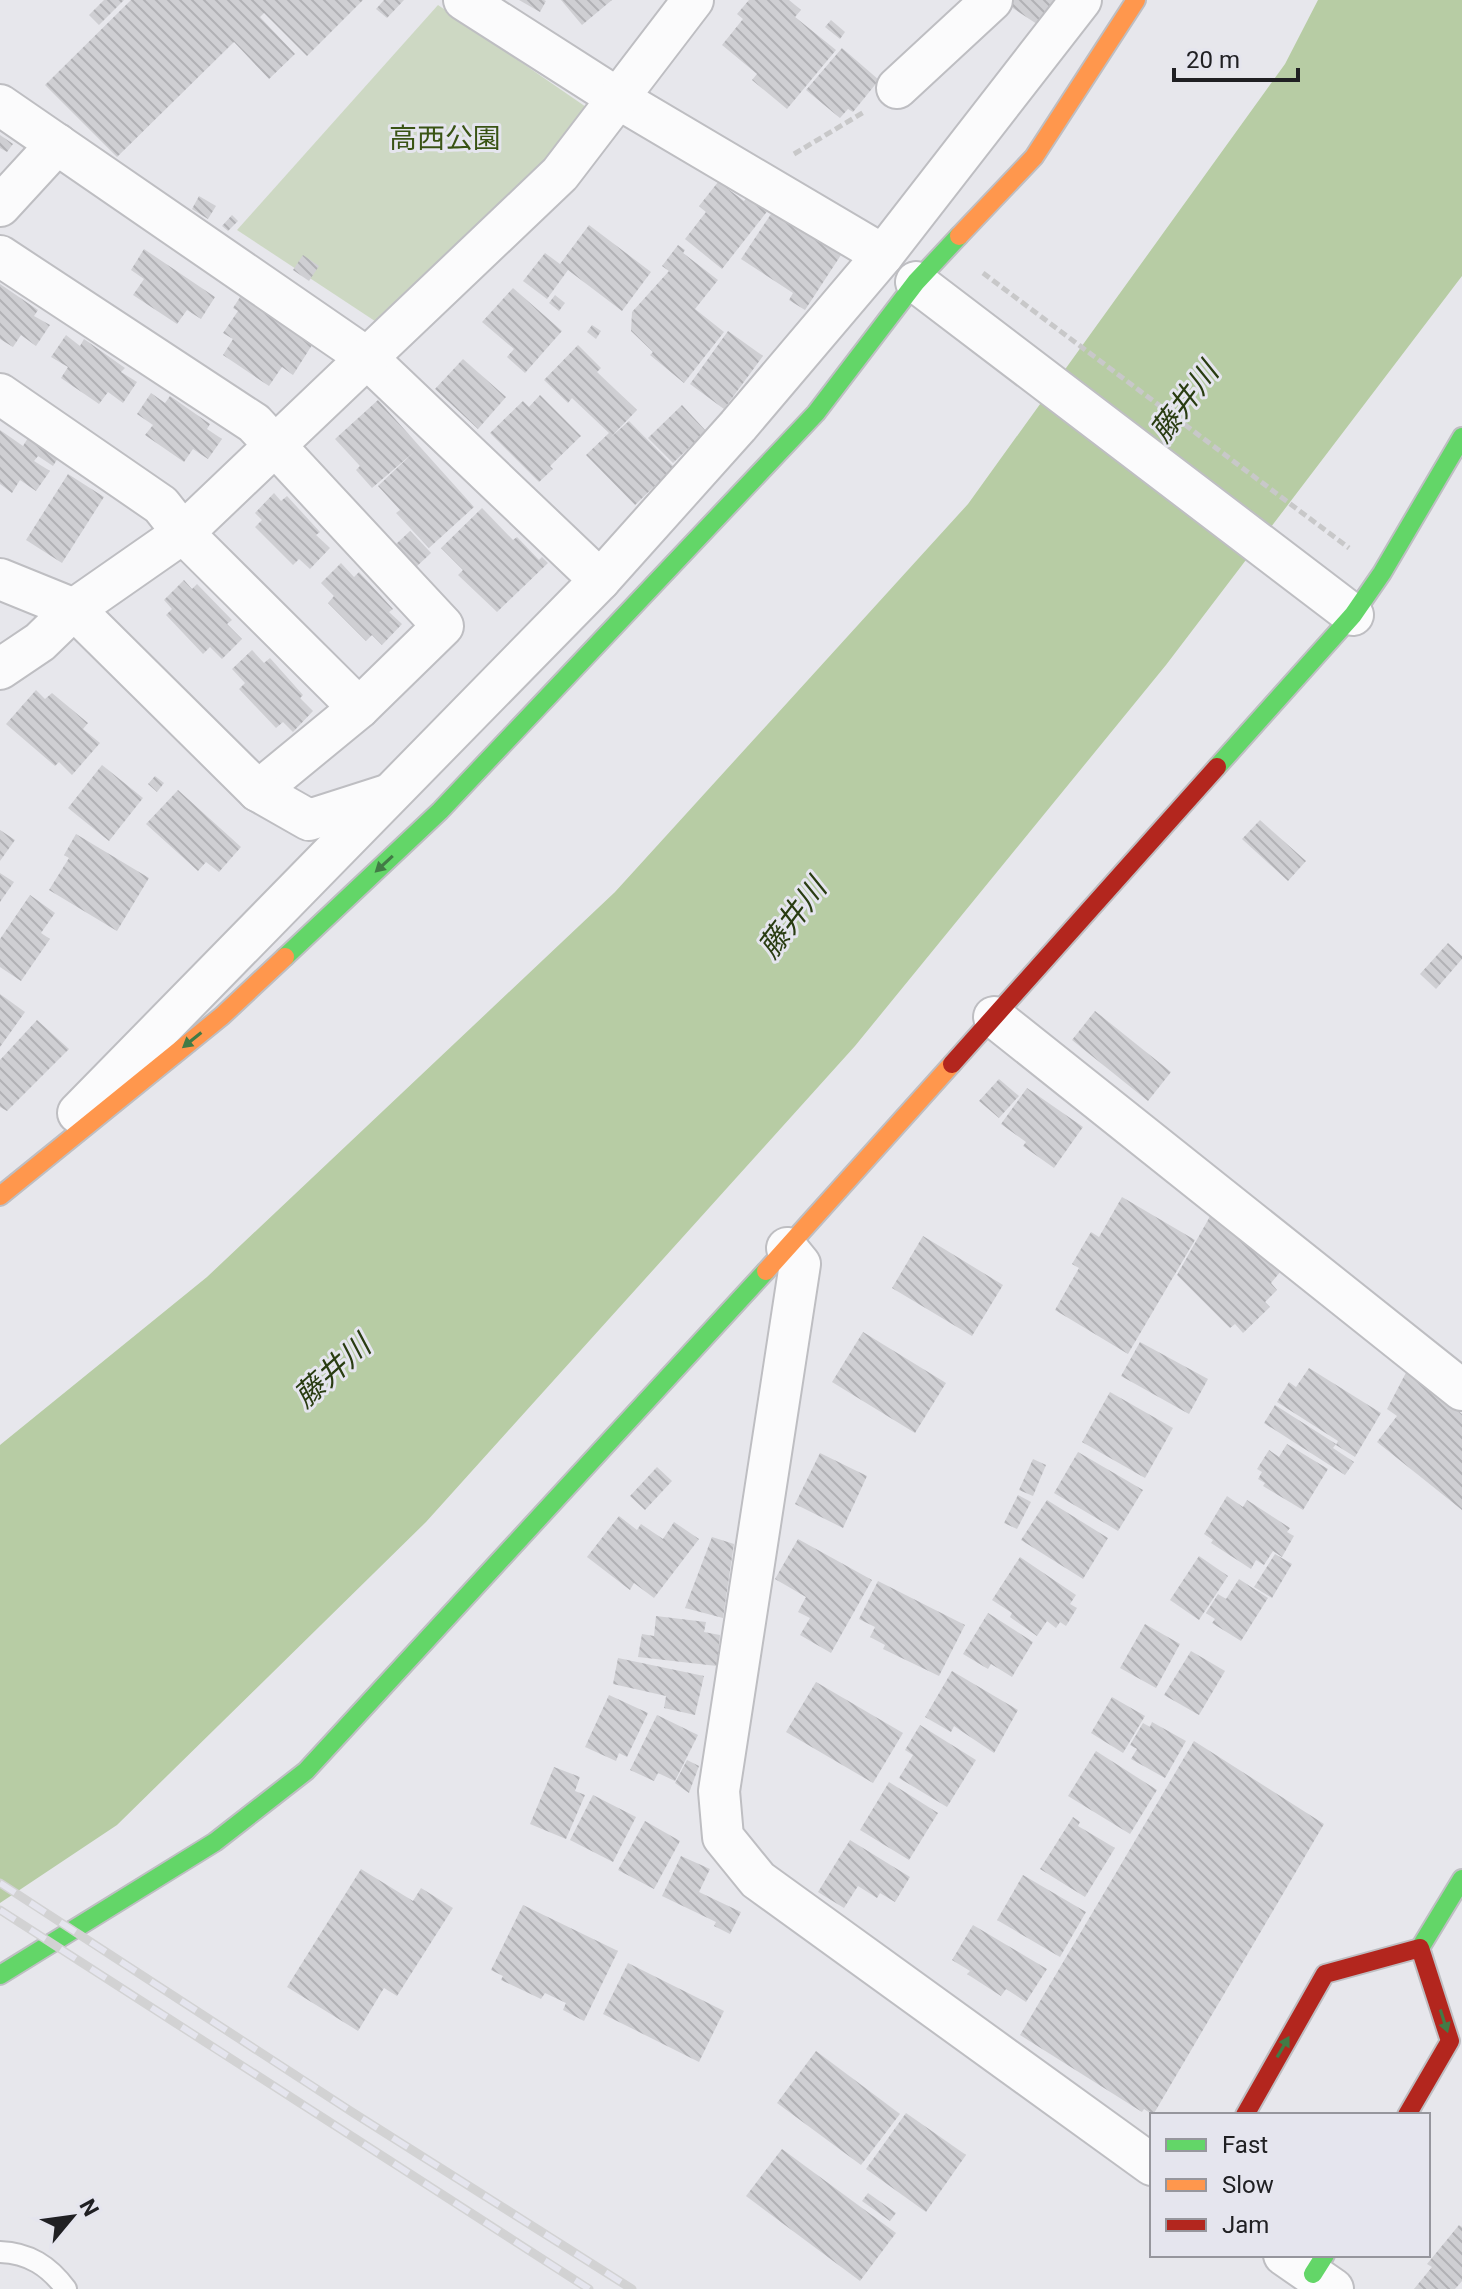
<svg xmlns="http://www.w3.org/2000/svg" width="1462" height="2289" viewBox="0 0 1462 2289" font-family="Roboto,'Noto Sans JP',sans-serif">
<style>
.park{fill:#cdd8c3}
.water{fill:#b7cca4}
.building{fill:url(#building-back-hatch)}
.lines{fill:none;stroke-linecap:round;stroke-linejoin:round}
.lane-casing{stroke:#bebec2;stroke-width:24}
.street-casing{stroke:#bebec2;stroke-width:44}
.fast-casing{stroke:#bebec2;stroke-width:22}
.slow-casing{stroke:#bebec2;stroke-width:22}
.jam-casing{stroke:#bebec2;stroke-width:22}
.path{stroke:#c8c8c9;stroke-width:5;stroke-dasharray:8 4;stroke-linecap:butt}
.lane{stroke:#fbfbfc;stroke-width:20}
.street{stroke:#fbfbfc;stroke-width:40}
.fast{stroke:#63d668;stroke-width:18}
.slow{stroke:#ff974d;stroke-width:18}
.jam{stroke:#b3261e;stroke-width:18}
.rail-casing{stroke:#d2d2d3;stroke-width:9}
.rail{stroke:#e5e5ee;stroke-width:6;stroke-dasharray:18;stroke-linecap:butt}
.oneway{fill:#427b46}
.labels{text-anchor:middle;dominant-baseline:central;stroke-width:6;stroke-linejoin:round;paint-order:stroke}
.park-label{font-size:28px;fill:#395314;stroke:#e5e5ee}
.water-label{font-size:30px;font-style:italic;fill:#293c11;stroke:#e5e5ee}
</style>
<defs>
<pattern id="building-back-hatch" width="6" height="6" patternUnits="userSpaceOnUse" patternTransform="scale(2)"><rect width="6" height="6" fill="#cfcfd3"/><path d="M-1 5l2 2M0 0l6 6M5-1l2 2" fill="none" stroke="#b1b1b5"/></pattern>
</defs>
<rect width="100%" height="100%" fill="#e7e7ec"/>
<polygon class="park" points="438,5 589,109 550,165 387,329 237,230"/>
<polygon class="water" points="1318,0 1462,0 1462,276 1166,665 855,1046 426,1522 117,1825 0,1903 0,1445 207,1277 615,892 968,504 1285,64"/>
<g class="building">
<polygon points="104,0 124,0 99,25 89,15"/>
<polygon points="131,0 363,0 307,56 264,13 260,17 295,54 269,79 234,42 117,157 45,85"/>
<polygon points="384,0 404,0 387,18 376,9"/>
<polygon points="519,0 544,0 546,1 540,12"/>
<polygon points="561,0 612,0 582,25"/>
<polygon points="749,0 789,0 801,10 795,17 836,50 787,109 752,80 757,74 722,45 743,19 737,14"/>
<polygon points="1007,0 1057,0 1040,26 1005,3"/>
<polygon points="831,20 845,32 840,39 825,27"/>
<polygon points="842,48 879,80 853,112 848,109 840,118 806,90"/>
<polygon points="0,135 13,144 7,152 0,148"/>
<polygon points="722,177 731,184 728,189 744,201 750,194 769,209 722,269 685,239 706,212 699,206"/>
<polygon points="199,196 216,206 208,219 192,209"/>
<polygon points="773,211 841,255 805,310 789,300 793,293 741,259"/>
<polygon points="232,215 238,221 228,231 222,226"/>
<polygon points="589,225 651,272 622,311 568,270 547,299 523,281 545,253 560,264"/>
<polygon points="678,245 685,250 683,253 718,280 695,309 724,332 684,383 650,355 653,352 631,331 632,312 669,271 662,266"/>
<polygon points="144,249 215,297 201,319 187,310 177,324 133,295 144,279 131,270"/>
<polygon points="303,255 319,266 309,281 293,270"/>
<polygon points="0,284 38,310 34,316 50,325 36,346 21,335 13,347 0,339"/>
<polygon points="513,288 562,331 525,373 507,357 514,349 482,322"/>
<polygon points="242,294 314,342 293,375 282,367 269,386 223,355 233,339 223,333 238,311 233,308"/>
<polygon points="555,295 565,303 559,311 549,303"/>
<polygon points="592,325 601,331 596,339 587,332"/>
<polygon points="728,331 763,356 724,409 690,384"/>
<polygon points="66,335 80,346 84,339 125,368 121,372 137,382 123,403 108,392 99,404 61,378 68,367 51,357"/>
<polygon points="578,345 601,368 597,372 637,410 611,437 629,421 674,467 635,505 586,455 609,433 572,398 568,403 544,380"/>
<polygon points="463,359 506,397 478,429 435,389"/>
<polygon points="151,393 165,403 170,396 210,424 207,429 222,439 208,459 193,449 184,462 145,435 153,425 137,414"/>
<polygon points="540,395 581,436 550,466 553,469 539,482 490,433 523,401 529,407"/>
<polygon points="378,400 474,507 429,548 396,513 400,510 378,486 414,452 372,488 356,470 360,466 335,439"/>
<polygon points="682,405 706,431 673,463 648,438"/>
<polygon points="0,430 23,446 31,433 61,453 53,466 38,456 34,461 50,471 36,491 20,480 12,493 0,484"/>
<polygon points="68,474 104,497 62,563 26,540"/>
<polygon points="274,493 281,501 287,496 320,532 316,535 330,548 310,569 299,559 293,565 255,527 262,520 255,513"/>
<polygon points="482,508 513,540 517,537 539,560 542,557 548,563 497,612 458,575 463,570 441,548"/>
<polygon points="410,531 431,553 415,568 394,546"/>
<polygon points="341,563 354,577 359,572 393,609 389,612 402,624 382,645 372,635 366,641 328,603 334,596 321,583"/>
<polygon points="184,580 192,589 197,584 232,620 227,624 242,639 222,659 210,647 203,654 166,615 172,609 164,600"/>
<polygon points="252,650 264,663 270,658 303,695 300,698 313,711 293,732 283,722 276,728 239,689 245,683 232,669"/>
<polygon points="36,690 45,699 52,693 88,723 83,729 100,743 72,775 59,762 55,766 6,724"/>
<polygon points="102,765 143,798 109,841 68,808"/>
<polygon points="155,776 164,783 157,792 148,784"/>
<polygon points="178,790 241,847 219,872 206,862 198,871 146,824"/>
<polygon points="1260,820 1306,861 1288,881 1242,839"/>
<polygon points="0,830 15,840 0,861"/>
<polygon points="76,834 149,878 117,931 49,890 69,858 64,855"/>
<polygon points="0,873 14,882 0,902"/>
<polygon points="30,895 55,913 41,933 50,939 21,981 0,967 0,939"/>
<polygon points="1448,943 1462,956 1462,959 1436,989 1420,974"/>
<polygon points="0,994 25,1012 0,1047"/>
<polygon points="1095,1011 1171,1072 1148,1101 1072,1040"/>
<polygon points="37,1020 69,1049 7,1111 0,1107 0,1060"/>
<polygon points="999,1079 1019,1096 999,1118 979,1101"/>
<polygon points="1027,1088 1083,1127 1054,1168 1023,1146 1026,1142 1001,1124"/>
<polygon points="1122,1197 1195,1240 1128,1354 1055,1310 1079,1268 1072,1264 1091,1232 1099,1237"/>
<polygon points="1213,1211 1281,1271 1271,1283 1277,1290 1265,1302 1270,1307 1243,1333 1235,1324 1230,1328 1177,1275"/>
<polygon points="923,1236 1003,1285 972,1336 892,1288"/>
<polygon points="863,1332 946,1383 915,1433 832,1382"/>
<polygon points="1140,1342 1208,1379 1189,1414 1121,1376"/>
<polygon points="1410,1365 1423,1383 1462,1414 1462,1510 1377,1442 1397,1416 1387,1409"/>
<polygon points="1309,1368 1381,1413 1355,1457 1336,1445 1338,1441 1277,1402 1289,1382 1296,1387"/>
<polygon points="1110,1392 1173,1428 1145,1478 1082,1442"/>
<polygon points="1275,1405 1336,1444 1333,1448 1354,1462 1345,1475 1264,1423"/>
<polygon points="1287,1444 1328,1469 1303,1510 1263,1486 1265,1483 1258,1479 1262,1472 1257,1469 1269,1450 1279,1457"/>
<polygon points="1078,1452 1143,1490 1118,1531 1054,1493"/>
<polygon points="820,1453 867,1476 843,1528 795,1504"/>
<polygon points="1033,1459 1046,1465 1033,1496 1019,1490"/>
<polygon points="657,1467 672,1481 645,1510 630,1496"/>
<polygon points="1018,1495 1031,1502 1017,1529 1004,1523"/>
<polygon points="1227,1496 1243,1507 1247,1500 1290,1528 1287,1532 1294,1536 1282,1557 1273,1551 1264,1565 1256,1560 1251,1569 1211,1543 1213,1540 1204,1534"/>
<polygon points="1047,1500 1108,1538 1083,1579 1021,1540"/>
<polygon points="619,1516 637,1530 641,1524 663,1539 674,1522 699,1539 654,1598 634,1583 630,1590 587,1557"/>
<polygon points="712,1537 734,1544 723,1618 685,1608"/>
<polygon points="798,1539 872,1580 831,1653 800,1635 810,1618 798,1612 806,1597 775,1579"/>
<polygon points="1275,1554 1292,1564 1272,1598 1254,1587"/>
<polygon points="1199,1556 1228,1576 1199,1620 1170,1600"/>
<polygon points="1020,1557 1076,1595 1070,1604 1077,1608 1066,1626 1060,1622 1056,1628 1047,1621 1037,1636 1010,1617 1012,1613 992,1600"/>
<polygon points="1239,1579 1268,1598 1241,1641 1212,1623 1215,1619 1206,1613 1218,1594 1226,1599"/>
<polygon points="878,1581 965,1625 939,1676 883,1649 885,1645 870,1637 875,1627 859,1619"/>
<polygon points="988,1613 1033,1642 1012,1677 991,1664 988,1669 963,1654"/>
<polygon points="656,1616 706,1622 704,1632 720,1635 717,1666 638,1657 642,1634 654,1636"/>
<polygon points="1145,1624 1180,1644 1156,1688 1120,1668"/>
<polygon points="1191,1651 1225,1671 1199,1715 1164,1695"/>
<polygon points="618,1658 704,1676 695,1715 664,1708 666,1696 613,1684"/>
<polygon points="952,1671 1018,1710 994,1753 954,1726 951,1732 925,1717"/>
<polygon points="816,1682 903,1733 873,1783 786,1732"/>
<polygon points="609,1695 648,1713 627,1757 619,1753 616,1761 585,1747"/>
<polygon points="1112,1697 1145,1716 1123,1753 1091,1733"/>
<polygon points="657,1715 698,1735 675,1781 658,1773 654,1781 630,1770"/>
<polygon points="1152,1722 1186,1741 1165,1778 1131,1759 1137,1749 1130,1745 1143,1723 1150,1727"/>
<polygon points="920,1725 976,1760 947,1807 899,1778 913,1755 905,1750"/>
<polygon points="1194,1741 1324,1824 1153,2115 1144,2109 1142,2112 1020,2035"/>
<polygon points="1096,1751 1157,1790 1130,1834 1068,1796"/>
<polygon points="687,1760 699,1766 689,1793 675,1783"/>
<polygon points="554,1767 580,1777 575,1791 585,1795 566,1839 530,1824"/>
<polygon points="889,1782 938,1813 909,1860 860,1830"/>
<polygon points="593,1795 636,1817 613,1862 570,1840"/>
<polygon points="1073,1817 1080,1822 1078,1826 1115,1848 1085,1897 1040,1869"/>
<polygon points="645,1821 680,1841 654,1889 618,1870"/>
<polygon points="850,1840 910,1877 895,1902 880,1893 877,1898 858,1886 844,1908 818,1892"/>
<polygon points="681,1856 710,1869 699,1892 741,1912 730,1934 714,1926 716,1922 662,1896"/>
<polygon points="361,1869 413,1901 421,1888 453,1908 397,1996 384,1988 358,2031 287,1987"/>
<polygon points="1023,1875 1086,1912 1060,1957 997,1920"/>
<polygon points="523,1905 618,1951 584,2021 563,2010 566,2003 545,1993 541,1999 501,1980 503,1976 491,1970"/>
<polygon points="973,1925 1047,1969 1026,2002 1006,1989 1001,1996 967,1974 970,1971 952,1960"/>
<polygon points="628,1963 724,2011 699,2062 603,2014"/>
<polygon points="816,2051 900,2114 861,2165 777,2103"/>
<polygon points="906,2113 966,2155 926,2212 866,2169"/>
<polygon points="782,2149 896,2233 860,2281 746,2196"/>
<polygon points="868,2193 896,2213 890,2221 862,2201"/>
<polygon points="1459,2225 1462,2227 1462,2281 1455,2289 1414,2289 1432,2267 1427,2264"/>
</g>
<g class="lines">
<defs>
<path id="lane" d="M0 2252C29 2253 49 2266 66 2289"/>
<g id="street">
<polyline points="464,0 619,99 883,255"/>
<polyline points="897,88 992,0"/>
<polyline points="0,105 366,357 600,580"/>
<polyline points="0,206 57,144"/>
<polyline points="0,256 254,423 443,626 359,708 258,791"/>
<polyline points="916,282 1353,615"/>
<polyline points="0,394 161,505 183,533 359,708"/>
<polyline points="0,579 74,609 258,791 309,820 387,795"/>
<polyline points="0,669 40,642 74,609 183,533 560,174 693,0"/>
<polyline points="994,1017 1462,1390"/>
<polyline points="78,1113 600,580 738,426 883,255 1081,0"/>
<polyline points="787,1248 800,1264 719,1791 723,1837 758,1880 1152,2165"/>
<polyline points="1284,2255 1333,2289"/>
</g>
<g id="fast">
<polyline points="1217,767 1353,615 1382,573 1462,437"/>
<polyline points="285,957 440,811 816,413 916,282 959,236"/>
<polyline points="1420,1948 1462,1879"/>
<polyline points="0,1975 215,1842 306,1771 766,1271"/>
<polyline points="1313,2274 1325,2255"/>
</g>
<g id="slow">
<polyline points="959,236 1034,157 1136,0"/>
<polyline points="0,1196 222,1016 285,957"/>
<polyline points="766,1271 952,1064"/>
</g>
<g id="jam">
<polyline points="952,1064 1217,767"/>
<polyline points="1245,2115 1325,1974 1420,1948 1450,2041 1407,2115"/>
</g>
</defs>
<use href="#lane" class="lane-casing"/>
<use href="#street" class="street-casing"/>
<use href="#fast" class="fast-casing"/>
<use href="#slow" class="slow-casing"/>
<use href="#jam" class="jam-casing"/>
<g class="path">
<polyline points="794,154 864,112"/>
<polyline points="983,273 1349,548"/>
</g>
<use href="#lane" class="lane"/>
<use href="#street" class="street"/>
<use href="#fast" class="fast"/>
<use href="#slow" class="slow"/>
<use href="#jam" class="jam"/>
<defs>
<g id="rail">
<polyline points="0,1883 352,2112 632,2289"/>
<polyline points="0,1910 589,2289"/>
</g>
</defs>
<use href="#rail" class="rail-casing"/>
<use href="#rail" class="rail"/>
</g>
<defs><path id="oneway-solid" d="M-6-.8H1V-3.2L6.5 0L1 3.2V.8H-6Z" transform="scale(2)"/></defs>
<g class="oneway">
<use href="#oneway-solid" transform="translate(384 864) rotate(137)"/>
<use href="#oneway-solid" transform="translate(192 1040) rotate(141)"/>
<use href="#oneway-solid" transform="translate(1444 2021) rotate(72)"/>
<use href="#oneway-solid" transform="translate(1283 2047) rotate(-60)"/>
</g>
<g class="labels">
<g class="park-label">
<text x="445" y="138">高西公園</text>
</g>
<g class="water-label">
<text transform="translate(1184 402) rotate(-53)">藤井川</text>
<text transform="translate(792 918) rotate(-53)">藤井川</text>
<text transform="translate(332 1371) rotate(-42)">藤井川</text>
</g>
</g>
<rect x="1150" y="2113" width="280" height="144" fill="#e5e5ee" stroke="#96969d" stroke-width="2"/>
<rect x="1166" y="2139" width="40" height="12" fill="#63d668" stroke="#96969d" stroke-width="2"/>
<text x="1222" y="2153" font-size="24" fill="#202023">Fast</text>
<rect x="1166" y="2179" width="40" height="12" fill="#ff974d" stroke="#96969d" stroke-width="2"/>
<text x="1222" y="2193" font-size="24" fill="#202023">Slow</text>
<rect x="1166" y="2219" width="40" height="12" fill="#b3261e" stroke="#96969d" stroke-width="2"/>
<text x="1222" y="2233" font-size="24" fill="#202023">Jam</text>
<g transform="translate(72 2217) rotate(61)" stroke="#e5e5ee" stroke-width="6" paint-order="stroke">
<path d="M0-6L14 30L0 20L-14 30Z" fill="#202023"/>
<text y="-12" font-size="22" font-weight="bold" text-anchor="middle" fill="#202023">N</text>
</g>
<path d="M1174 68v12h124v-12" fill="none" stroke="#202023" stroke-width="4"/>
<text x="1186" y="68" font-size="24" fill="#202023" stroke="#e5e5ee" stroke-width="6" paint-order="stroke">20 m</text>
</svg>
